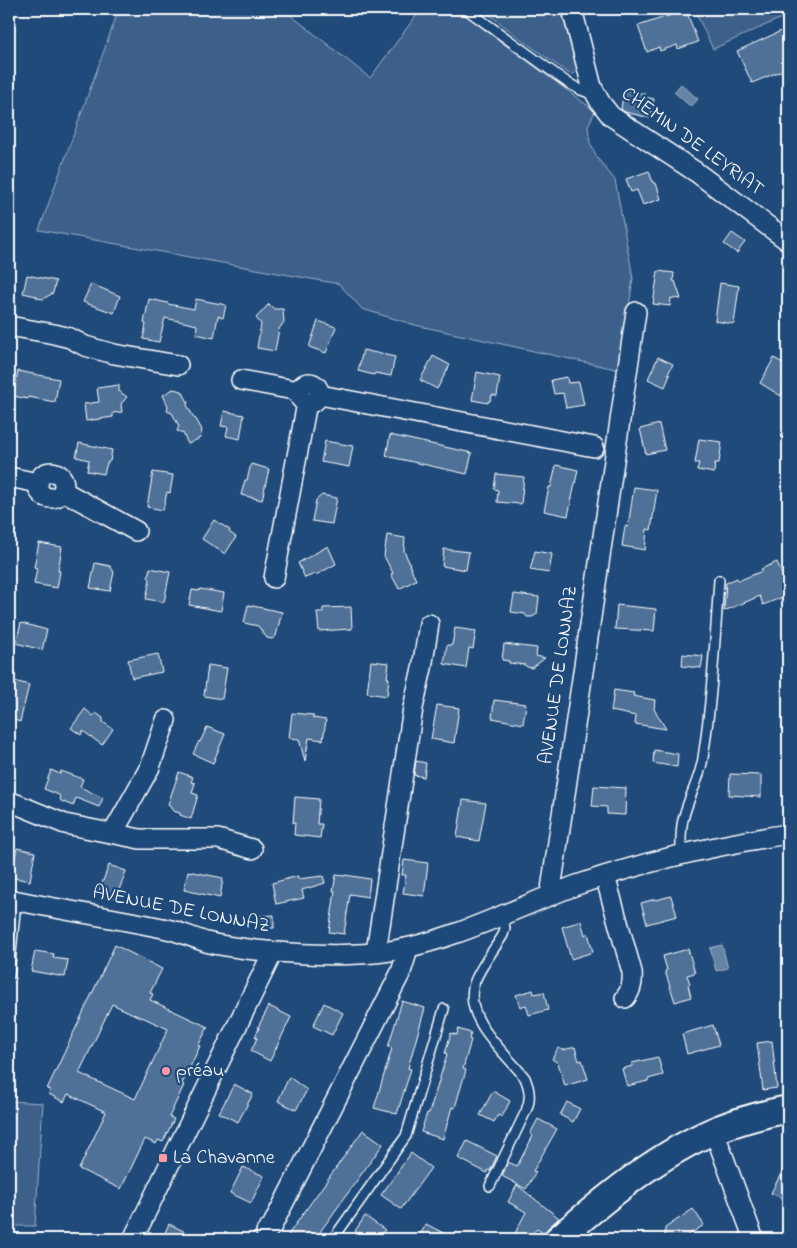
<svg xmlns="http://www.w3.org/2000/svg" width="797" height="1248" viewBox="0 0 797 1248" font-family="'Indie Flower',sans-serif">
<style>
.green{fill:#3c618b;stroke:#9eb0c5}
.water{fill:#6583a4;stroke:#a3b5c8}
.building{fill:#507197;stroke:#fff;fill-rule:evenodd}
.lines{fill:none;stroke-linecap:round;stroke-linejoin:round}
.lane-casing{stroke:#fff;stroke-width:12}
.street-casing{stroke:#fff;stroke-width:22}
.secondary-casing{stroke:#fff;stroke-width:30}
.lane{stroke:#1f4a7a;stroke-width:9}
.street{stroke:#1f4a7a;stroke-width:19}
.secondary{stroke:#1f4a7a;stroke-width:26}
.poi-dot{fill:#ff9aa2;stroke:#1f4a7a;stroke-width:2}
.labels{text-anchor:middle;dominant-baseline:central;stroke-width:4.5;stroke-linejoin:round;paint-order:stroke}
.street-label{font-size:20px;fill:#fff;stroke:#1f4a7a}
.poi-label{font-size:20px;fill:#fff;stroke:#1f4a7a;text-anchor:start}
</style>
<rect width="100%" height="100%" fill="#1f4a7a"/>
<filter id="ink" filterUnits="userSpaceOnUse"><feTurbulence type="fractalNoise" baseFrequency=".02" numOctaves="2"/><feDisplacementMap in="SourceGraphic" scale="10" xChannelSelector="R" yChannelSelector="G"/><feConvolveMatrix kernelMatrix="1 2 1 2 8 2 1 2 1" color-interpolation-filters="sRGB"/></filter>
<g filter="url(#ink)">
<g class="green">
<polygon points="119,9 283,9 370,78 421,9 457,9 595,111 588,126 590,143 598,159 615,180 633,278 620,370 415,325 362,309 339,284 39,230"/>
<polygon points="482,9 561,9 577,69 574,74 568,73 522,40"/>
<polygon points="694,9 788,9 788,15 713,49"/>
<polygon points="9,1101 43,1103 35,1226 9,1226"/>
</g>
<g class="water">
<polygon points="681,84 698,99 691,107 674,92"/>
<polygon points="722,945 728,968 716,971 710,948"/>
</g>
<g class="building">
<polygon points="686,10 698,42 678,49 677,45 660,51 659,47 647,52 638,26"/>
<polygon points="781,31 788,45 788,68 752,83 737,51"/>
<polygon points="624,89 645,94 645,97 654,99 650,118 625,112 621,109"/>
<polygon points="649,171 653,183 656,183 661,199 643,205 637,190 631,192 626,179"/>
<polygon points="732,233 745,242 737,253 724,244"/>
<polygon points="658,271 674,273 673,281 675,281 681,299 671,298 670,306 653,304"/>
<polygon points="27,275 56,281 53,293 43,299 37,298 36,296 23,293"/>
<polygon points="720,283 739,286 734,324 715,321"/>
<polygon points="91,284 120,296 114,313 83,302"/>
<polygon points="149,299 168,303 168,304 194,309 196,299 226,305 223,318 218,316 214,338 196,334 197,325 165,318 159,342 143,339 146,324 144,323"/>
<polygon points="269,304 274,309 283,309 284,322 279,329 275,351 257,348 261,324 256,318"/>
<polygon points="318,321 336,327 326,353 309,347"/>
<polygon points="363,350 395,357 391,376 375,373 374,375 358,371"/>
<polygon points="433,356 450,365 437,389 420,380"/>
<polygon points="658,357 673,364 668,374 670,375 665,387 648,379"/>
<polygon points="774,358 788,366 783,376 788,379 788,383 781,396 760,383"/>
<polygon points="18,371 59,379 55,402 28,397 28,399 13,396"/>
<polygon points="477,372 500,377 497,396 492,395 490,401 488,401 488,403 472,400"/>
<polygon points="567,377 568,383 579,382 584,405 566,408 563,393 554,394 551,380"/>
<polygon points="119,385 119,391 127,397 121,404 122,412 113,413 113,417 86,421 84,404 99,402 97,388"/>
<polygon points="173,389 182,391 188,402 187,405 194,418 196,419 202,430 200,438 188,444 183,433 177,431 179,426 172,413 167,411 168,406 163,395"/>
<polygon points="224,411 244,415 240,439 226,436 228,427 221,426"/>
<polygon points="659,424 665,450 646,454 640,429"/>
<polygon points="390,435 472,453 467,474 386,456"/>
<polygon points="699,439 722,442 719,463 715,463 714,473 697,470 699,463 695,463"/>
<polygon points="325,441 353,446 349,467 321,462"/>
<polygon points="79,443 112,450 110,461 107,463 104,474 87,471 89,460 76,457"/>
<polygon points="251,464 269,469 262,500 241,495 245,480 247,480"/>
<polygon points="556,465 578,470 568,516 544,511 549,487 551,487"/>
<polygon points="153,472 173,475 170,493 167,492 163,510 147,507"/>
<polygon points="496,474 524,477 521,504 497,502 498,490 494,489"/>
<polygon points="634,487 657,490 651,530 647,529 645,550 622,546 625,526 628,527"/>
<polygon points="322,495 337,498 332,524 312,521 316,500"/>
<polygon points="214,520 230,530 229,532 236,537 225,554 202,539"/>
<polygon points="387,535 405,538 404,551 410,564 409,564 416,580 399,589 391,574 393,573 384,556"/>
<polygon points="39,543 62,547 58,571 60,571 57,588 34,584 37,568 34,567"/>
<polygon points="328,546 336,564 316,575 315,574 305,578 298,563"/>
<polygon points="444,549 469,552 466,570 442,566"/>
<polygon points="535,551 552,554 549,573 530,570"/>
<polygon points="777,562 788,589 788,595 763,605 760,596 724,611 726,583 737,578 738,581 762,571 761,569"/>
<polygon points="95,563 110,566 114,572 110,591 90,588"/>
<polygon points="150,568 170,572 164,602 146,599 150,579 148,577"/>
<polygon points="200,589 224,593 221,611 189,605 192,590 199,591"/>
<polygon points="514,594 539,597 537,614 532,617 527,617 525,614 511,612"/>
<polygon points="248,605 282,612 276,636 272,639 267,638 258,626 244,623"/>
<polygon points="617,605 656,609 654,631 615,629"/>
<polygon points="351,607 352,629 319,631 317,612 323,612 323,608"/>
<polygon points="21,623 47,630 42,650 16,643"/>
<polygon points="455,628 476,631 473,649 469,648 466,668 444,664 447,645 452,645"/>
<polygon points="504,644 537,648 536,656 545,658 532,668 527,667 525,665 509,663 509,661 502,660"/>
<polygon points="158,654 162,672 132,678 128,660"/>
<polygon points="683,654 703,656 701,668 682,666"/>
<polygon points="371,661 389,663 387,678 389,678 387,696 367,693"/>
<polygon points="208,665 227,668 222,699 204,696"/>
<polygon points="11,680 29,685 20,722 9,718 9,689"/>
<polygon points="614,690 634,693 633,696 655,700 654,709 666,729 635,724 636,716 611,711"/>
<polygon points="494,700 526,704 523,724 492,718"/>
<polygon points="437,705 459,708 454,743 431,739"/>
<polygon points="85,709 93,716 96,713 103,718 103,722 113,729 102,745 83,731 81,735 71,728"/>
<polygon points="292,713 313,715 313,718 326,720 323,740 309,738 305,761 299,739 289,738"/>
<polygon points="207,727 225,734 213,763 193,754 199,741 200,742"/>
<polygon points="654,750 678,754 677,767 653,763"/>
<polygon points="416,761 426,763 424,777 414,775"/>
<polygon points="51,770 60,774 61,771 83,779 80,787 103,798 99,807 76,798 73,806 61,801 59,795 44,789"/>
<polygon points="179,772 193,777 191,782 195,783 192,793 198,795 191,819 180,815 180,813 173,811 168,804"/>
<polygon points="730,774 761,775 761,797 729,795"/>
<polygon points="594,786 626,788 625,815 607,814 607,807 592,806"/>
<polygon points="295,797 319,799 317,824 322,824 320,838 294,835 295,823 293,823"/>
<polygon points="463,800 486,803 479,841 457,837"/>
<polygon points="17,848 35,852 30,881 10,877"/>
<polygon points="404,860 428,863 424,896 403,893 406,875 402,875"/>
<polygon points="109,865 126,871 116,898 99,891"/>
<polygon points="188,871 223,878 220,898 184,890"/>
<polygon points="336,875 345,876 345,875 370,879 368,897 350,894 344,934 329,932 335,891 333,891"/>
<polygon points="298,876 298,879 323,876 325,883 302,890 304,898 276,904 272,883"/>
<polygon points="671,896 677,916 647,924 641,903 655,899 656,900"/>
<polygon points="274,915 274,928 260,928 260,916"/>
<polygon points="581,921 585,935 588,933 593,952 571,959 562,927"/>
<path d="M115 945 162 969 150 993 153 994 150 1000 208 1027 198 1046H200L182 1084 184 1085 169 1117 174 1119 163 1142 158 1140 156 1144 145 1139 121 1189 79 1169 106 1112 68 1094 64 1102 49 1094 50 1090 47 1089ZM112 1004 142 1018V1017L168 1029 135 1099 79 1073Z"/>
<polygon points="688,949 695,973 687,975 690,984 688,985 691,997 675,1002 665,971 667,970 663,956"/>
<polygon points="35,951 54,954 53,958 68,960 65,977 31,971"/>
<polygon points="533,990 534,994 544,992 548,1010 529,1015 526,1005 520,1007 516,995"/>
<polygon points="402,1001 425,1008 408,1068 411,1069 397,1114 374,1108 392,1048 388,1047"/>
<polygon points="324,1003 343,1013 332,1035 313,1026"/>
<polygon points="269,1006 291,1017 270,1061 251,1051 257,1038 255,1037 259,1028 258,1027"/>
<polygon points="713,1025 719,1045 687,1054 682,1034"/>
<polygon points="458,1029 471,1033 469,1039 471,1040 463,1069 466,1070 458,1097 455,1108 452,1107 443,1139 421,1132 427,1113 429,1113 439,1081 447,1054 445,1053 451,1033 457,1035"/>
<polygon points="772,1041 777,1088 763,1090 757,1043"/>
<polygon points="575,1047 579,1061 582,1060 588,1079 565,1086 558,1063 552,1059 558,1048 563,1050"/>
<polygon points="658,1057 663,1075 648,1079 648,1081 627,1086 622,1069 632,1066 632,1063"/>
<polygon points="289,1077 307,1090 296,1110 278,1101"/>
<polygon points="234,1084 253,1094 238,1122 219,1113"/>
<polygon points="493,1091 510,1101 502,1117 498,1115 494,1122 480,1115"/>
<polygon points="567,1102 580,1109 573,1122 560,1115"/>
<polygon points="538,1119 557,1129 533,1171 536,1172 526,1189 502,1176 508,1162 517,1166 533,1136 530,1134"/>
<polygon points="363,1130 383,1144 315,1239 285,1239"/>
<polygon points="467,1141 497,1156 490,1171 488,1170 487,1173 458,1158"/>
<polygon points="411,1153 431,1168 401,1209 381,1195"/>
<polygon points="788,1160 788,1201 771,1193"/>
<polygon points="243,1167 264,1176 251,1203 230,1193"/>
<polygon points="517,1185 559,1218 548,1228 544,1234 537,1229 526,1239 512,1239 526,1212 508,1202"/>
<polygon points="693,1209 704,1225 682,1239 665,1239 665,1228"/>
<polygon points="365,1216 385,1230 378,1239 367,1239 355,1231"/>
<polygon points="169,1224 200,1239 162,1239"/>
<polygon points="426,1224 455,1239 418,1239"/>
</g>
<g class="lines">
<defs>
<g id="lane">
<polyline points="466,9 568,83 581,90 595,95"/>
<path d="M681 854C681 841 680 828 684 816 689 796 700 779 703 758 712 699 715 640 719 580"/>
<polyline points="9,975 16,901"/>
<path d="M490 1186 526 1111C531 1099 530 1090 525 1078 506 1053 463 1020 474 984 478 970 495 948 503 935L505 928 502 915"/>
<polyline points="333,1239 406,1136 444,1009"/>
</g>
<g id="street">
<polyline points="572,9 592,87 600,102 611,116 696,172 788,241"/>
<polyline points="9,326 54,334 70,338 85,346 114,354 178,365"/>
<polyline points="241,380 299,391"/>
<circle cx="309" cy="393" r="10"/>
<polyline points="320,395 594,447"/>
<circle cx="51" cy="485" r="13"/>
<polyline points="9,477 38,483"/>
<polyline points="63,491 136,531"/>
<polyline points="274,578 307,403"/>
<polyline points="9,801 65,824 140,839 218,839 252,849"/>
<polyline points="113,833 150,767 166,720"/>
<path d="M605 876 632 972C633 982 632 990 625 998"/>
<polyline points="550,896 636,312"/>
<path d="M9 899C61 910 115 918 167 929 181 932 193 938 206 942 225 947 246 949 266 951 307 955 349 957 390 951 453 941 517 907 577 885 646 861 716 845 788 834"/>
<polyline points="376,952 413,708 422,668 429,624"/>
<polyline points="714,1131 753,1237 748,1239"/>
<polyline points="266,1232 272,1226 276,1218 401,972 406,956 406,948"/>
<polyline points="133,1239 273,952"/>
</g>
<path id="secondary" d="M558 1239C607 1197 658 1154 718 1129 741 1120 764 1114 788 1109"/>
</defs>
<use href="#lane" class="lane-casing"/>
<use href="#street" class="street-casing"/>
<use href="#secondary" class="secondary-casing"/>
<use href="#lane" class="lane"/>
<use href="#street" class="street"/>
<use href="#secondary" class="secondary"/>
</g>
</g>
<g class="poi-dot">
<circle cx="166" cy="1071" r="5"/>
<rect x="158" y="1153" width="10" height="10" rx="2.5"/>
</g>
<g class="labels">
<g class="street-label">
<text transform="translate(692 142) rotate(36)">CHEMIN DE LEYRIAT</text>
<text transform="translate(559 675) rotate(-82)">AVENUE DE LONNAZ</text>
<text transform="translate(181 910) rotate(11)">AVENUE DE LONNAZ</text>
</g>
<g class="poi-label">
<text x="176" y="1071">préau</text>
<text x="173" y="1158">La Chavanne</text>
</g>
</g>
<rect width="797" height="1248" fill="none" stroke="#1f4a7a" stroke-width="30"/>
<rect x="15" y="15" width="767" height="1218" fill="none" stroke="#fff" stroke-width="2" filter="url(#ink)"/>
</svg>
